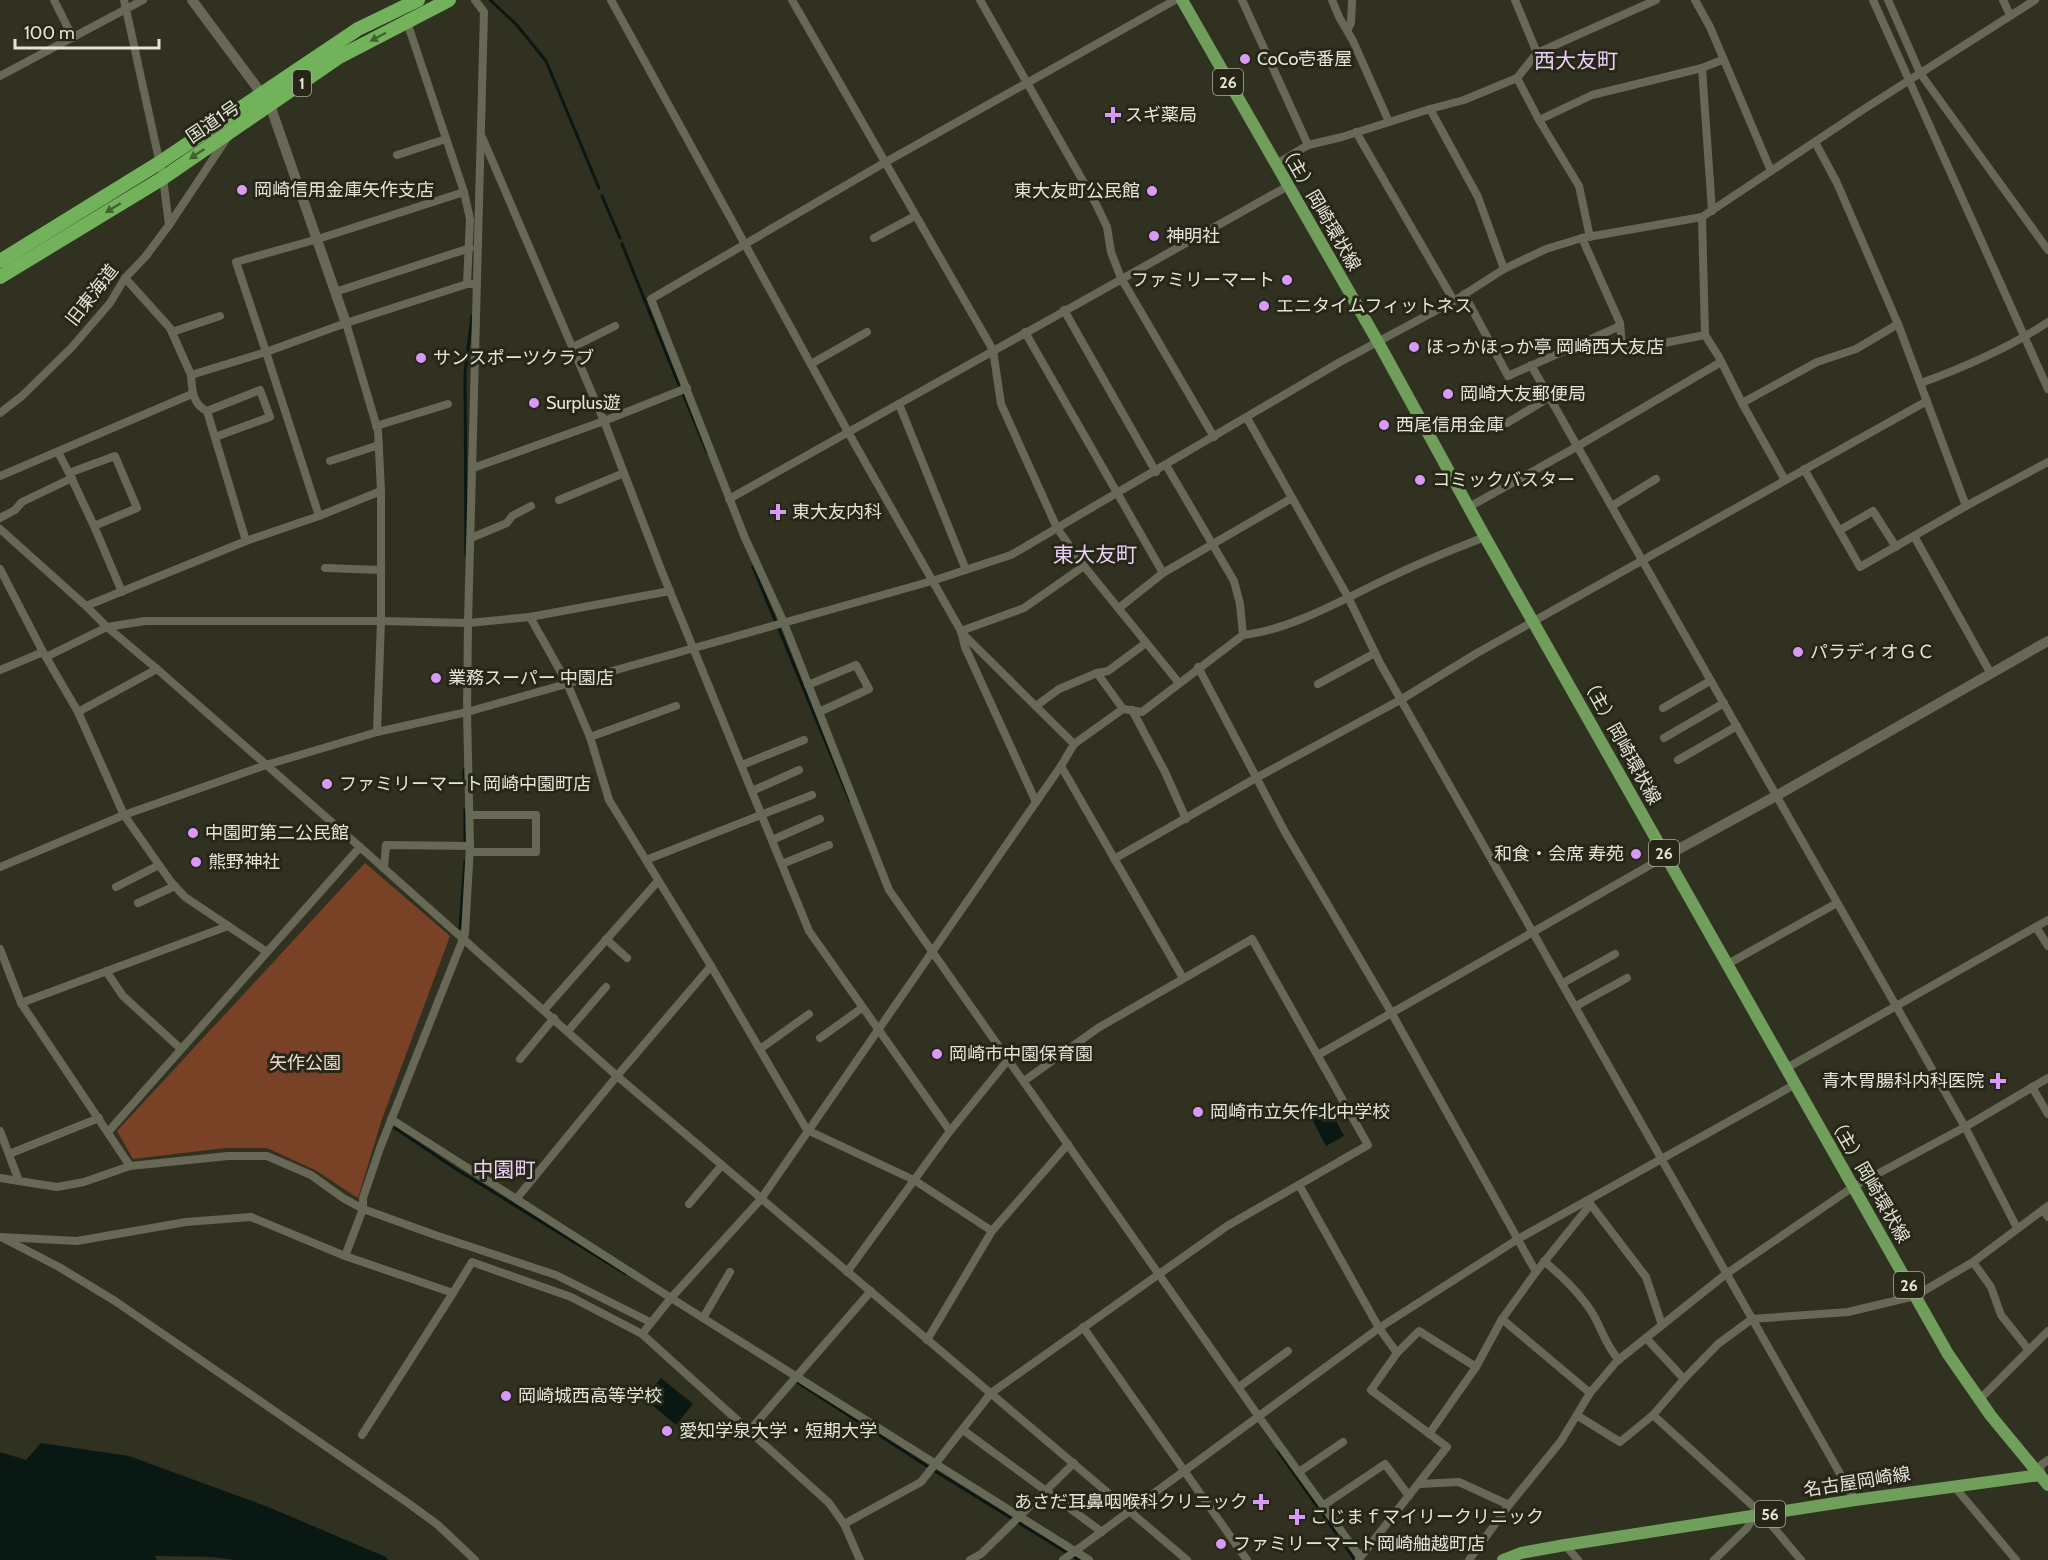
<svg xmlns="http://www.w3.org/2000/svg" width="2048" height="1560" viewBox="0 0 2048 1560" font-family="Cabin,'Noto Sans JP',sans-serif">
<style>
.green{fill:#794125}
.water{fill:#091813}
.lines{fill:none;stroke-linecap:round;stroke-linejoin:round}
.stream{stroke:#091813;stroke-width:3}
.minor{stroke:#686857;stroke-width:8}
.tertiary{stroke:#686857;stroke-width:10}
.primary{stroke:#6f9f5a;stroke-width:12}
.trunk{stroke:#72b25b;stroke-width:14}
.oneway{fill:#455f33}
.poi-dot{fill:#d99af7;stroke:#272718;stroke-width:2}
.labels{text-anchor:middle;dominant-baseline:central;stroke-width:6;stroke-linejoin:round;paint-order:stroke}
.shield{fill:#272718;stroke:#ababa0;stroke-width:1.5}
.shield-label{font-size:16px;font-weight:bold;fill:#e3e3da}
.poi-label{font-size:18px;fill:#e3e3da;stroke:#272718;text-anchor:start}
.street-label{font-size:18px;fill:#e3e3da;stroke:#272718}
.park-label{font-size:18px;fill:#efd8cd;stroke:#272718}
.quarter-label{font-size:21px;fill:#e9cff6;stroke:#272718}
</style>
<rect width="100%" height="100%" fill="#313122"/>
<polygon class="green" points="365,863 450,936 382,1119 358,1198 315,1170 267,1148 225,1148 133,1159 117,1131"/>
<g class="water">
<polygon points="1328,1105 1344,1136 1326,1146 1310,1115"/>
<polygon points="661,1378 693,1404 676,1425 644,1398"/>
<polygon points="41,1443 129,1456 268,1507 386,1557 388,1560 235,1560 213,1557 155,1556 157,1560 0,1560 0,1452 26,1460"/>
</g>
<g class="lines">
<g class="stream">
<polyline points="490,0 516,24 546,61 599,188"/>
<polyline points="602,196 620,238"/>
<polyline points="622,244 679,385"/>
<polyline points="682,391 707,452"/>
<polyline points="466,555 465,373 472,316"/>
<polyline points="753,567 775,620"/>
<polyline points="779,629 850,801"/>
<polyline points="464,770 464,783"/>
<polyline points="465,810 465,841"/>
<polyline points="460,928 465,861"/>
<polyline points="395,1128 456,1169 626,1274"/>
<polyline points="797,1382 930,1468 1079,1560"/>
<polyline points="1278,1451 1355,1560"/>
</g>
<g class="minor">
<polyline points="54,0 73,38"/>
<polyline points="611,0 848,432 961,631 965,647 1036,802"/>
<polyline points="792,0 993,350 1001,404 1057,528 1084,566 1179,683"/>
<polyline points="980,0 1096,204 1107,227 1111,252 1121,278 1214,437"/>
<polyline points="1175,0 884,163 651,299 745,538 784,623 889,890 1259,1417 1360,1557"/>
<polyline points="1242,0 1308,145"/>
<polyline points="1332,0 1339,17 1353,41 1389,122"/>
<polyline points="1515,0 1537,53"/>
<polyline points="1695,0 1710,27 1771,171"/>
<polyline points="1873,0 2048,389"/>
<polyline points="1888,0 1920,73 2048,250"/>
<polyline points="2003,0 2010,15"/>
<polyline points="407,22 464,192 470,219 467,284"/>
<polyline points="1348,29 1351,23 1352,0"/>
<polyline points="1702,68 1712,211"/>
<polyline points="0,76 143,0"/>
<polyline points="1517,78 1539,120 1579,186 1590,237"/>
<polyline points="1430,109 1478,197 1504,269"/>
<polyline points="1539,120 1592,95 1702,68 1722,60"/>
<polyline points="1356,132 1454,301"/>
<polyline points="482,137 604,421 662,572 809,931 950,1131"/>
<polyline points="397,155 446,139"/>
<polyline points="1275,165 1308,145 1342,137 1430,109 1464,100 1517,78 1537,53 1656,0"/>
<polyline points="1702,217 1705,335 1719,357 1742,403 1785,480"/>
<polyline points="169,225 227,138"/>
<polyline points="874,238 915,216"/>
<polyline points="1582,238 1620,323 1622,345 1664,343 1705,335"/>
<polyline points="125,278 170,328 191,375"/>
<polyline points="335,292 470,248"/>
<polyline points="1464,294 1508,376 1620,326"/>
<polyline points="1064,310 1156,472"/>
<polyline points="346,323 378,431 381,491 381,621 377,732"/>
<polyline points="172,332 220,316"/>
<polyline points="1025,332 1163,573"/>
<polyline points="573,347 615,326"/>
<polyline points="811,364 867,332"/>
<polyline points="1531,365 1965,1127 2017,1228"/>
<path d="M1921 383C1965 367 2009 348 2048 322"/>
<polyline points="1742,403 1817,362 1856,349 1898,324"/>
<polyline points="899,404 966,570"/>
<polyline points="207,411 260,390 270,417 215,437"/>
<polyline points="0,413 22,396 72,347 110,303 125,278 146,256 169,225 163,178 124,0"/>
<polyline points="1247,418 1348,597 1380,663 1855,1500"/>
<polyline points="1507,423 1550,397"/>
<polyline points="376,426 448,404"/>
<polyline points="58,452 69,473 115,456 137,508 94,526 122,592"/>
<polyline points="330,461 379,445"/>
<polyline points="1166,465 1234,581 1240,604 1243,635"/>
<polyline points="473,468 604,421 687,388"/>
<polyline points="1804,469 1860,567 1966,506 1898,324 1837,183 1815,142"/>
<polyline points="70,475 94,526"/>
<polyline points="0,476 192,394"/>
<polyline points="729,499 1288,186"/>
<polyline points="559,500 624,473"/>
<polyline points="1612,506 1656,479"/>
<polyline points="1966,506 2048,462"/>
<polyline points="1469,507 1578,446 1721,362"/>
<polyline points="319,516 266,352 346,323 467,284 477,284"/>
<polyline points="0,518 15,510 22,502 72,478"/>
<polyline points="0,529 86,606 107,627 157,669 360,847 617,1076 1187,1560"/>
<polyline points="1840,530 1873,511 1896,547"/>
<polyline points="1914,536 1991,674"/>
<polyline points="471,538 507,523 512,516 531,506"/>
<path d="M246 541 207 411C192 404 192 389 191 375L266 352 236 262 318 239 464 192"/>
<polyline points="325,568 381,570"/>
<polyline points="0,569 43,652 78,712 124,815 171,882 185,897 267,952"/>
<polyline points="86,606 246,541 319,516 381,491"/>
<polyline points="1119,608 1163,573 1292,498"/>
<polyline points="530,617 567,683 590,737 609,800 711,966 807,1130 914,1180 992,1231"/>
<polyline points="961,631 1024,608 1084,566"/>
<polyline points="961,632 1074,744"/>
<polyline points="48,656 107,627 145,621 381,621 468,623 530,617 670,591"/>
<polyline points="1198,667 1285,832 1391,1012 1536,1272"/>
<polyline points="0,670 43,652"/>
<polyline points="1097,673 1123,709"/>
<polyline points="1318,684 1375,653"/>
<polyline points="808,685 856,665 869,689 819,712"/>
<polyline points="1036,706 1059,689 1097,673 1108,671 1146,643"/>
<polyline points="1663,708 1710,681"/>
<polyline points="1132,710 1165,772 1186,819"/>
<polyline points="78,712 157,669"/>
<polyline points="590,737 676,706"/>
<polyline points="1664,738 1724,703"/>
<polyline points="1678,760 1737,726"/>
<polyline points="742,765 804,740"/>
<polyline points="1061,766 1183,978"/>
<polyline points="752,791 799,770"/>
<polyline points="470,815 536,815 536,852 470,852"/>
<polyline points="772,840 820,819"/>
<polyline points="1114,859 1256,778 1402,699 1477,653 1927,401"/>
<polyline points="646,860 812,795"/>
<polyline points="782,864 829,845"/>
<polyline points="0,867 124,815 266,765 377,732 467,712 932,581 1011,555 1340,362 1454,301 1504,269 1546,249 1582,238 1702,217 1864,109 2035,0"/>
<polyline points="384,868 386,845 470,846"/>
<polyline points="116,887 159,865"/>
<polyline points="138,903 175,886"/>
<polyline points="2036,927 2048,946"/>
<polyline points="606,939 627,958"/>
<polyline points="0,949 21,1003 130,1166"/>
<polyline points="1726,965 1837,903"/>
<polyline points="106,971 123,996 181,1049"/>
<polyline points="1563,983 1615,954"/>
<polyline points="21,1003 228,926"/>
<polyline points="1576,1006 1627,978"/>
<polyline points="544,1010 658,881"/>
<polyline points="568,1031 606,987"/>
<polyline points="820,1038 862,1008"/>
<polyline points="760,1049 809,1014"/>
<polyline points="1318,1055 1666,856"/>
<polyline points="520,1059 554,1018"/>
<polyline points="1785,1069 2048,920"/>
<polyline points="2032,1087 2048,1114"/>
<polyline points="391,1119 671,1298 1089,1560"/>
<polyline points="0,1131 19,1181 57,1187 84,1182 130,1166 228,1156 267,1156 311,1175 343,1198 363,1209 438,1236 556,1275 650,1322"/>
<polyline points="108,1132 360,847"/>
<polyline points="9,1154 99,1118"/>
<polyline points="0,1178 19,1181"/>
<polyline points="1299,1185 1379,1328 1397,1353"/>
<polyline points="517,1198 617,1076 711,966"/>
<polyline points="1588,1201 1646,1277 1662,1325"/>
<polyline points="689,1204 722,1165"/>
<polyline points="2043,1210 2048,1217"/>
<polyline points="0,1237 77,1241 186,1222 251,1217 345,1256 453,1293 472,1262 571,1297 642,1334 829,1503 844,1524 860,1560"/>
<polyline points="3,1238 59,1267 115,1301 408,1503 438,1525 475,1560"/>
<polyline points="345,1256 363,1209 363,1198 380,1148 465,934 470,846 467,712 468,623 484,12 475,0"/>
<path d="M1544 1261C1563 1277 1580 1293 1593 1314 1602 1330 1606 1346 1619 1360"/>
<polyline points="1973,1262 1991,1287 2001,1315 2028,1349"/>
<polyline points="847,1272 950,1131 1008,1060"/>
<polyline points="703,1318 730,1272"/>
<polyline points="1502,1319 1590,1393"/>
<polyline points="1083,1327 1247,1560"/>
<path d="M642 1334 671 1298 761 1199 1061 766 1074 744 1123 709 1142 712 1243 635C1290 630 1342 600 1384 580 1417 564 1451 550 1485 537"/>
<polyline points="1646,1338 1684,1379"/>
<polyline points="927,1340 992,1231 1068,1144"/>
<polyline points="1239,1387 1288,1351"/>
<polyline points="1979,1400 2048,1331"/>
<polyline points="1653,1415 1763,1515 1801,1560"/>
<polyline points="1578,1416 1620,1442 1653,1415 1684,1379 1718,1344 1752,1319 1848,1312 1915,1296 1973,1262 2048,1206"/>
<polyline points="750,1430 871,1291"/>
<polyline points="963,1430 1102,1532"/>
<polyline points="1429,1434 1476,1367 1502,1319 1536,1272 1590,1205"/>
<polyline points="362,1435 453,1293"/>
<polyline points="1299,1472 1343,1442"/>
<polyline points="2040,1475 2041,1465 2048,1460"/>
<polyline points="1419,1484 1459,1482 1509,1505"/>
<polyline points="1954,1486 2016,1560"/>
<polyline points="1324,1505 1385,1464 1409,1496"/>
<polyline points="844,1524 921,1482 991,1393 1227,1226 1368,1145 1252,939 1098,1028 1024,1081"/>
<polyline points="1565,1545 1578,1560"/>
<polyline points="1359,1559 1447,1447 1371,1390 1397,1353 1419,1331 1476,1367"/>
<polyline points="970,1560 981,1554 1074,1463"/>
<polyline points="1063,1560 1379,1328 1518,1239 1794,1085"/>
<polyline points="1469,1560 1509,1505 1561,1441 1590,1393 1617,1361 1726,1274 1853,1187 1965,1127 2048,1078"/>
<polyline points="1714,1560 1747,1528 1754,1516"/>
</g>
<g class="tertiary">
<polyline points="192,0 270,105 346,323"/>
<polyline points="1666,856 1776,796 2048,641"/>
</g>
<g class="primary">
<polyline points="1182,0 1378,342 1485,537 1948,1354 1991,1416 2048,1485"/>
<polyline points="1503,1560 1521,1553 1565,1545 1855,1500 2040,1475"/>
</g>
<g class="trunk">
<polyline points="0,261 159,163 358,29 418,0"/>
<polyline points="0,277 163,178 339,57 449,0"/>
</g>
</g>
<defs><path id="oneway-solid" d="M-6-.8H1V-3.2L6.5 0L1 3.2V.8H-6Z" transform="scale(1.5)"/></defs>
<g class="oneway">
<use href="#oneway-solid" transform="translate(378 37) rotate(152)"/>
<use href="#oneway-solid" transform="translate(197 154) rotate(146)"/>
<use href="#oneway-solid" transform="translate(113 208) rotate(148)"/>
</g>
<g class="poi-dot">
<circle cx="1245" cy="59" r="6"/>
<path d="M1110 106h6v6h6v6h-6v6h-6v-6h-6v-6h6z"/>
<circle cx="242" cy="190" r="6"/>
<circle cx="1152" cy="191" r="6"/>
<circle cx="1154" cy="236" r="6"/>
<circle cx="1287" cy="280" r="6"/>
<circle cx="1264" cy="306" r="6"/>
<circle cx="1414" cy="347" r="6"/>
<circle cx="421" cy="358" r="6"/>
<circle cx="1448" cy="394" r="6"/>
<circle cx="534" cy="403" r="6"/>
<circle cx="1384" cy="425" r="6"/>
<circle cx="1420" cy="480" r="6"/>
<path d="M775 503h6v6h6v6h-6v6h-6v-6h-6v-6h6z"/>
<circle cx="1798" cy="652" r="6"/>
<circle cx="436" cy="678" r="6"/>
<circle cx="327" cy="784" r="6"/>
<circle cx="193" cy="833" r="6"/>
<circle cx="1636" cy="854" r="6"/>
<circle cx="196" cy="862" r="6"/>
<circle cx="937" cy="1054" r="6"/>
<path d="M1995 1072h6v6h6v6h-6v6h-6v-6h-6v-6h6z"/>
<circle cx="1198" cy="1112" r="6"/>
<circle cx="506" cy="1396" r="6"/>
<circle cx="667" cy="1431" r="6"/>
<path d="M1258 1493h6v6h6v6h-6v6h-6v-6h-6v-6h6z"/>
<path d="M1294 1508h6v6h6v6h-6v6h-6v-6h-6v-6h6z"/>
<circle cx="1221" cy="1544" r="6"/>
</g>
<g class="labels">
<g class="shield">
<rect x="1213" y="69" width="30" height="26" rx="4.5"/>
<rect x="293" y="70" width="18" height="26" rx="4.5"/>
<rect x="1649" y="840" width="30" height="26" rx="4.5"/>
<rect x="1894" y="1272" width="30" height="26" rx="4.5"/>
<rect x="1755" y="1501" width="30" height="26" rx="4.5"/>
</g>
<g class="shield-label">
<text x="1228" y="82">26</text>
<text x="302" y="83">1</text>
<text x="1664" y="853">26</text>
<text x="1909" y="1285">26</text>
<text x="1770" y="1514">56</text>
</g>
<g class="poi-label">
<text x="1257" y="59">CoCo壱番屋</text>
<text x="1125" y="115">スギ薬局</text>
<text x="254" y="190">岡崎信用金庫矢作支店</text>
<text x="1140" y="191" text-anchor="end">東大友町公民館</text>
<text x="1166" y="236">神明社</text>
<text x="1275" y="280" text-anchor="end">ファミリーマート</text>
<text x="1276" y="306">エニタイムフィットネス</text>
<text x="1426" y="347">ほっかほっか亭 岡崎西大友店</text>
<text x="433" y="358">サンスポーツクラブ</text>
<text x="1460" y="394">岡崎大友郵便局</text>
<text x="546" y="403">Surplus遊</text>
<text x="1396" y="425">西尾信用金庫</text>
<text x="1432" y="480">コミックバスター</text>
<text x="792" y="512">東大友内科</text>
<text x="1810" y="652">パラディオＧＣ</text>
<text x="448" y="678">業務スーパー 中園店</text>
<text x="339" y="784">ファミリーマート岡崎中園町店</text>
<text x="205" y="833">中園町第二公民館</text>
<text x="1624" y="854" text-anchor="end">和食・会席 寿苑</text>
<text x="208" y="862">熊野神社</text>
<text x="949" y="1054">岡崎市中園保育園</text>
<text x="1984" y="1081" text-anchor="end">青木胃腸科内科医院</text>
<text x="1210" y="1112">岡崎市立矢作北中学校</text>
<text x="518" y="1396">岡崎城西高等学校</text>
<text x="679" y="1431">愛知学泉大学・短期大学</text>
<text x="1248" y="1502" text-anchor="end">あさだ耳鼻咽喉科クリニック</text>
<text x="1310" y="1517">こじまｆマイリークリニック</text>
<text x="1233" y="1544">ファミリーマート岡崎舳越町店</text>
</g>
<g class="street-label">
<text transform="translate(213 122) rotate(-34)">国道1号</text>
<text transform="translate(1320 207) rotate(60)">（主）岡崎環状線</text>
<text transform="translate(92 295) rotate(-52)">旧東海道</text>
<text transform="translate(1621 740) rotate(61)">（主）岡崎環状線</text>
<text transform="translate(1869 1179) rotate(60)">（主）岡崎環状線</text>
<text transform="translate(1857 1482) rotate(-9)">名古屋岡崎線</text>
</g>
<g class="park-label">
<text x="305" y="1063">矢作公園</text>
</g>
<g class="quarter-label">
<text x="1576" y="60">西大友町</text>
<text x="1095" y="554">東大友町</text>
<text x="504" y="1169">中園町</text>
</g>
</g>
<path d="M15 39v9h144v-9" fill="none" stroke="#e3e3da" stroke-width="3"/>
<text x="24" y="39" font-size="18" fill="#e3e3da" stroke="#272718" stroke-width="4.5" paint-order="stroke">100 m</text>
</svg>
